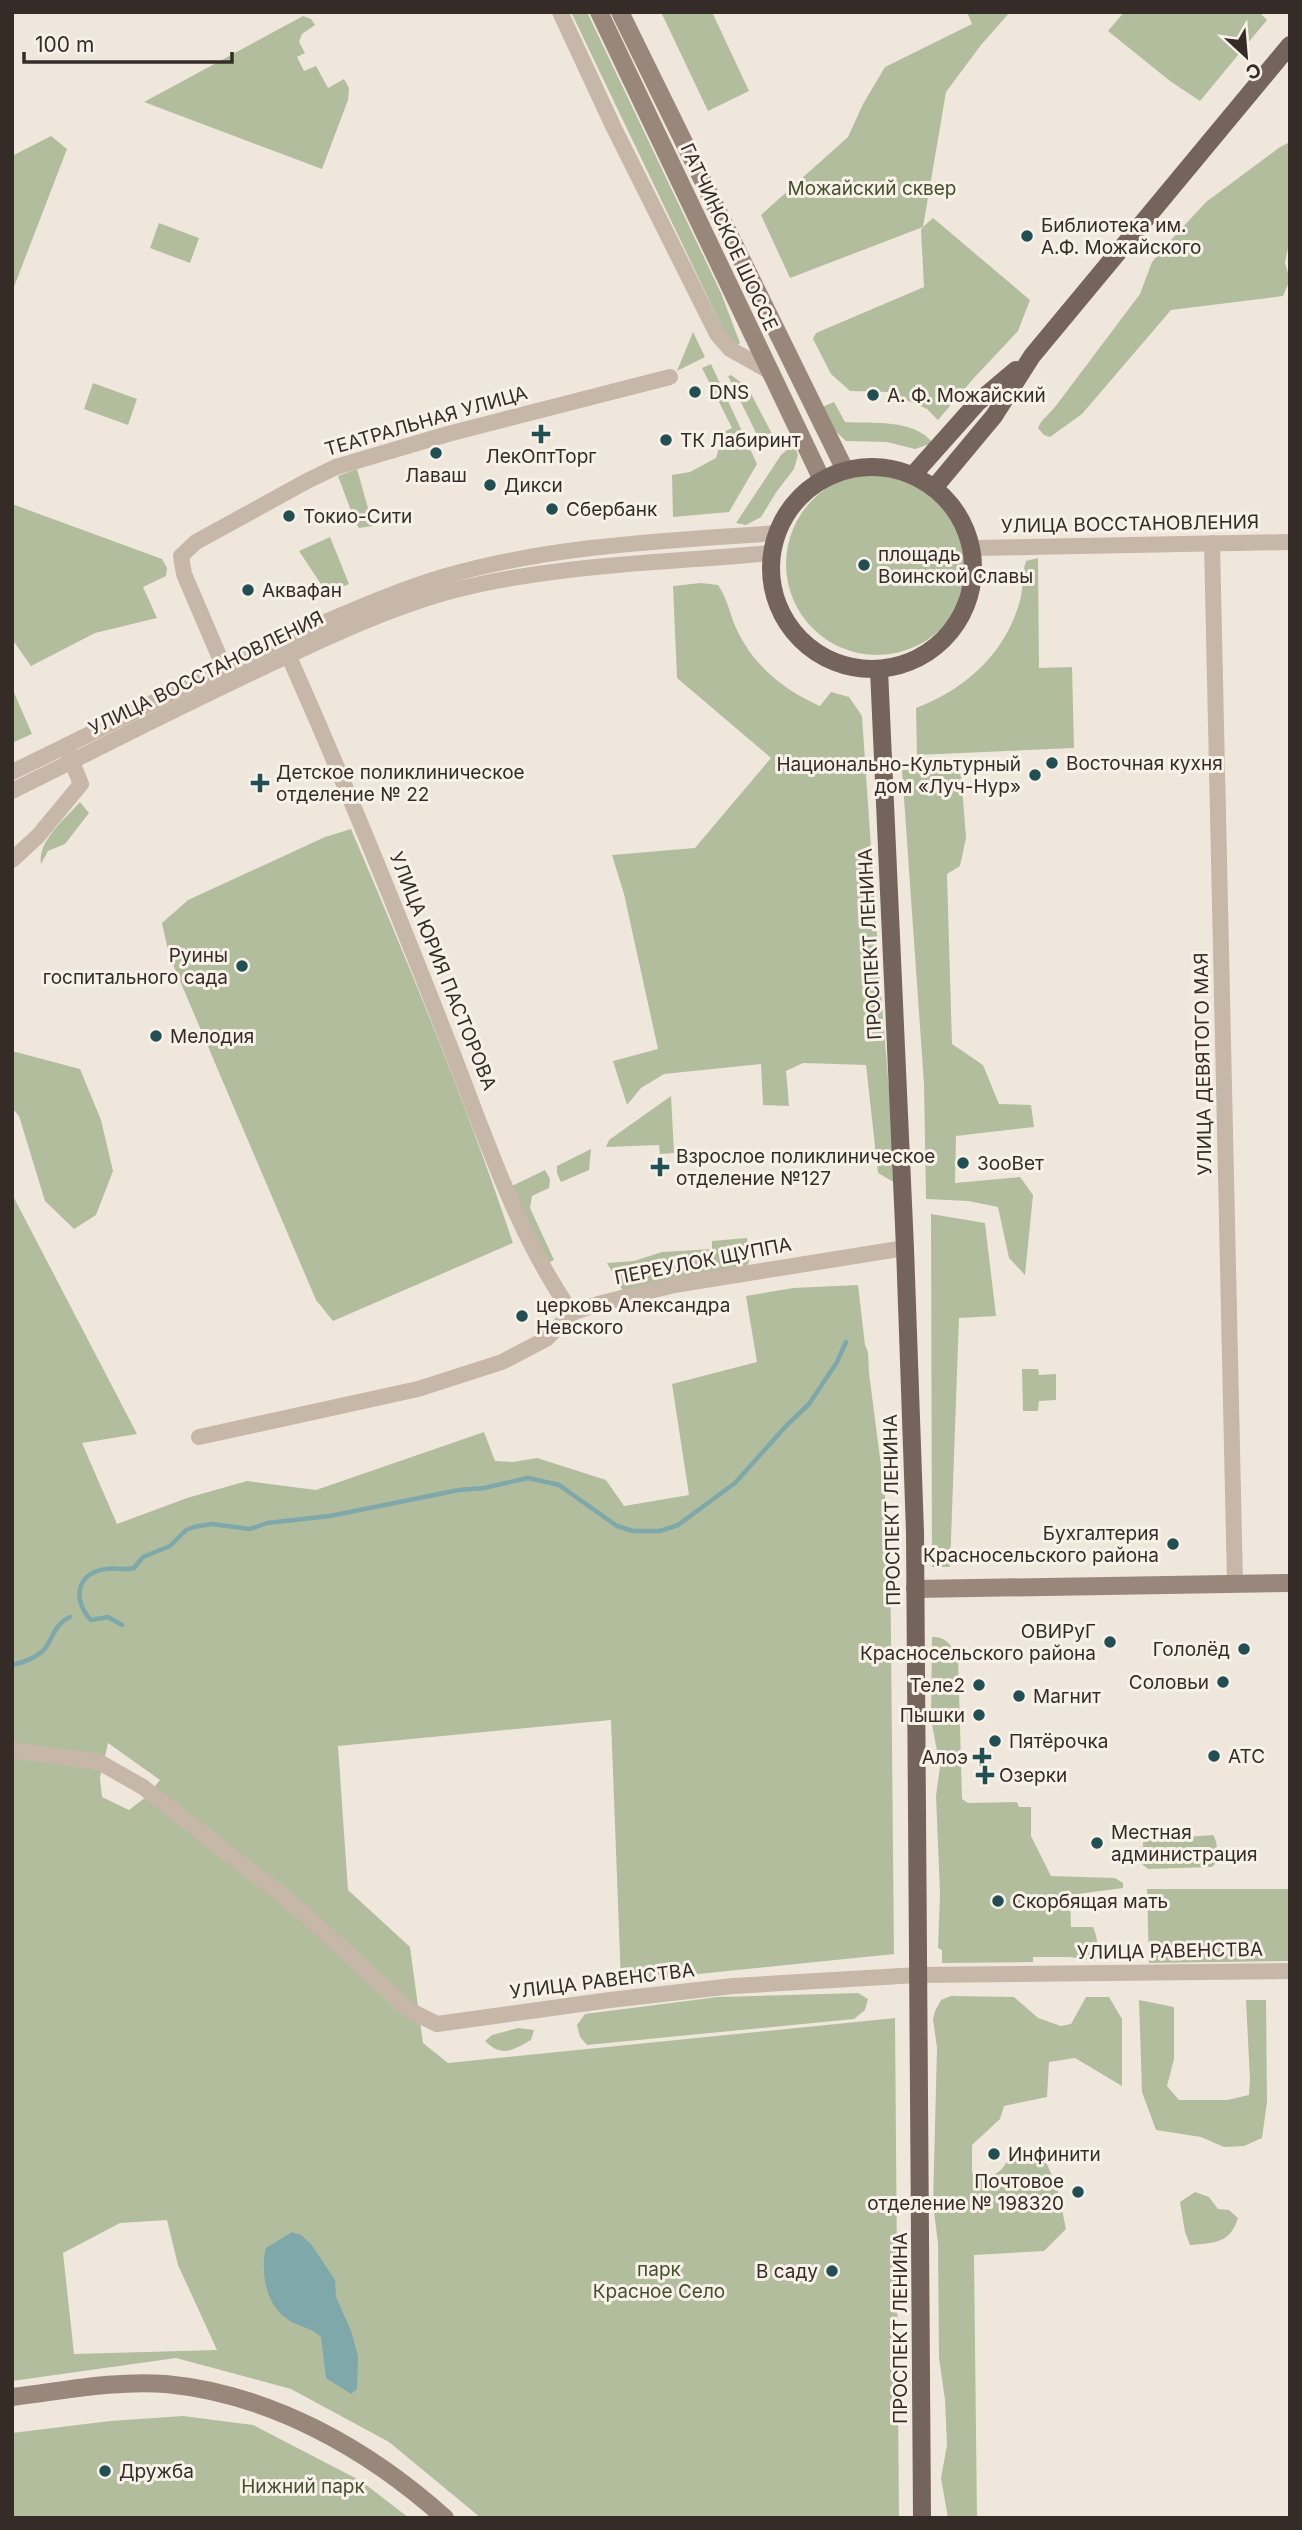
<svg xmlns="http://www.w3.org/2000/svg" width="1302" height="2530" viewBox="0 0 1302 2530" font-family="Inter,sans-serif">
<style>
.green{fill:#b2bd9e;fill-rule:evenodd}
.water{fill:#7ea8aa}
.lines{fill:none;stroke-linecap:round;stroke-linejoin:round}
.stream{stroke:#7ea8aa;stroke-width:4.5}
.street{stroke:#c7b7a9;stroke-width:16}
.secondary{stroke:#9a877b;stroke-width:18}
.primary{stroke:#75645b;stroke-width:18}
.poi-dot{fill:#224f53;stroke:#f8f1e8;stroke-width:2.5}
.labels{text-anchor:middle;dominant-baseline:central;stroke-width:6;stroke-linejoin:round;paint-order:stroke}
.park-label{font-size:19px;fill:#44512e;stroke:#f8f1e8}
.poi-label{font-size:19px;fill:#352c28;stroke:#f8f1e8;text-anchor:start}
.street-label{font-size:19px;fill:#352c28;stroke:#f8f1e8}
</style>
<rect width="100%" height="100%" fill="#f0e7dc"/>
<g class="green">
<polygon points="571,12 587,12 721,293 740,343 737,345 725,333"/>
<polygon points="661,12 712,12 749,91 708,111"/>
<polygon points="967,12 1010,12 981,45 946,92 923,227 933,218 1030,300 1018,331 973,379 938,420 927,409 888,392 850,391 831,374 813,339 816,333 924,287 921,230 923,227 790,278 761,215 848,137 863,104 885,67 972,24"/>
<polygon points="1124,12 1259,12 1267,20 1200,101 1170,81 1108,31"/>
<polygon points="303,16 311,19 315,25 302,34 299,42 305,53 297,57 304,71 316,66 328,88 344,79 349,88 348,100 322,169 144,102"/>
<polygon points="51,136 67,149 12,292 12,156"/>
<polygon points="1290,142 1290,238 1285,263 1290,280 1283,296 1171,310 1082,414 1050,437 1044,435 1038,428 1041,422 1055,407 1140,294 1152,262 1170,241 1206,202 1280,147"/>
<polygon points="159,223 199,238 190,263 150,248"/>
<polygon points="693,332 705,357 677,371"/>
<polygon points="711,364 757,464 729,512 673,517 672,475 690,472 716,458 719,448 715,436 732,428 702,368"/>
<polygon points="731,375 748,388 772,434 769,443 765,444 760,441 728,376"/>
<polygon points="93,383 137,399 128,425 84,409"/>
<path d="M834 402 845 422C872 424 913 418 933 443L915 449 887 442 846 441 833 429 822 407Z"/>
<polygon points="794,444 798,455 794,469 777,491 761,517 746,525 736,523 781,455"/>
<polygon points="357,469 373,526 359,528 356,524 338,476"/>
<circle cx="877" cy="564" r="91"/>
<polygon points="12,504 162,559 167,568 166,576 143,587 157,618 95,633 31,666 12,639"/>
<polygon points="330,537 349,584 327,593 299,551"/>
<path d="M1038 558 1039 668 1072 667 1074 748 917 755 916 708C964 690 1004 655 1019 604 1024 590 1021 575 1026 561Z"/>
<path d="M701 583 718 585C728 599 730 616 737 630 754 666 784 690 820 706L831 692 849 697 862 716 881 994 897 1184 878 1173 866 1065 803 1063 786 1071 789 1106 763 1105 761 1064 664 1074 641 1088 627 1105 613 1061 658 1049 624 894 612 855 695 848 771 758 677 678 673 586Z"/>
<polygon points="12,688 32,734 12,743"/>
<polygon points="948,769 961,774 966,838 960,866 947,874 952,1044 983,1065 999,1104 1031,1105 1034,1127 956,1136 955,1183 1020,1177 1033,1195 1025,1275 1009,1258 998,1207 968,1201 926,1199 924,1084 902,770"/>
<path d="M80 802 89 813 65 844 48 851 41 864C37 841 66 818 80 802Z"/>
<path d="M351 829C409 965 466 1102 513 1243L333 1321 316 1300 169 955 162 923 188 900 325 837Z"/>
<polygon points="12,1051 80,1069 101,1120 113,1171 96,1215 74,1229 45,1201 19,1116 12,1108"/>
<polygon points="671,1096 674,1153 660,1154 659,1145 606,1147 609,1140"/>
<polygon points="591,1149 589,1170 561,1182 557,1173 557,1166"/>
<polygon points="545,1170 550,1179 549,1188 532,1196 530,1208 554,1260 546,1264 510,1187"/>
<path d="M12 1194 137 1434 82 1443 117 1524 187 1498 247 1481 316 1490 484 1432 495 1461 513 1462 537 1458 606 1480 624 1506 689 1495 672 1384 757 1362 746 1296 793 1288 858 1285 865 1345 868 1352 869 1373 890 1535 894 1954 621 1982 611 1720 338 1746 348 1890 410 1947 423 2043 448 2063 895 2018 899 2518H481L389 2442 291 2389 176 2358 12 2381ZM108 1743 160 1780 146 1797 129 1810 102 1797 100 1778ZM167 2220 178 2265 217 2350 74 2354 63 2253 120 2223Z"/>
<polygon points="931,1214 985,1223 996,1316 959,1318 950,1567 932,1567"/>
<polygon points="747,1238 749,1262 746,1267 624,1293 607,1263 634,1261 662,1252 712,1249 712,1241"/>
<polygon points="1022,1369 1038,1369 1039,1375 1056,1374 1056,1400 1039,1401 1038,1411 1023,1411"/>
<path d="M932 1637C946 1636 950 1645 958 1655L962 1799 968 1803 1017 1802 1019 1807H1031V1836L1051 1876 1115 1878 1123 1883V1888L1070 1895 1071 1927H1093C1098 1939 1099 1948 1095 1961L1070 1957H1033V1962L942 1963V1950L938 1948 940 1894 936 1796 940 1767 931 1719Z"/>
<path d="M1213 1835C1218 1841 1218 1856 1215 1864L1212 1867 1148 1869 1142 1864 1143 1843 1145 1840Z"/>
<polygon points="1147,1889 1290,1889 1290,1961 1149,1963"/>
<polygon points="858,1993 868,1999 865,2010 854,2019 587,2045 580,2037 577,2025 585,2014 718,1997"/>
<path d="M951 1996 1014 1997 1038 2018 1061 2026 1071 2024 1086 1997H1109L1122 2019V2086L1075 2058 1049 2062 1047 2097 1004 2106 1000 2119 972 2145V2173C996 2178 1000 2175 1012 2153L1031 2148 1044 2157 1058 2190 1066 2229 1044 2251 974 2255 977 2518H948L941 2478 947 2445 945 2400 939 2358 938 2243 933 2204 937 2048 933 2019 935 2011 941 2000Z"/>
<polygon points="1139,2000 1174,2007 1174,2059 1167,2086 1179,2100 1227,2100 1249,2095 1250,2080 1246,2000 1266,2000 1267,2102 1262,2138 1244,2146 1224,2147 1201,2137 1156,2130 1142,2092"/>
<path d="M518 2028 534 2030 531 2040C513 2050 502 2058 485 2041L492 2035Z"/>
<path d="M1195 2192 1209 2197 1218 2209 1229 2210 1238 2218C1230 2244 1213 2243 1190 2245L1185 2232 1180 2202Z"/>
<polygon points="183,2416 253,2425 361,2481 409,2518 12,2518 12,2433 110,2421"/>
</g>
<path class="water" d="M292 2232 301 2235 311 2244 335 2280 336 2297 351 2331 358 2356 357 2389 351 2394 326 2378 321 2337C311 2327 298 2327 287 2319 266 2305 260 2272 266 2248Z"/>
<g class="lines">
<g class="stream">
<path d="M122 1625 108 1617 91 1620C72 1600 76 1573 106 1569 116 1567 125 1571 134 1568L143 1557 170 1546 186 1530 194 1527 212 1524 250 1529 267 1523 330 1516 459 1490 484 1488 528 1478 559 1485 617 1526 633 1531H660L678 1525 735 1483 786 1426 809 1404 837 1362 846 1342"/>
<path d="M12 1665C23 1663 40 1656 46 1647 54 1635 56 1623 70 1617"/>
</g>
<g class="street">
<polyline points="560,12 614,128 717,334 730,349 769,371"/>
<polyline points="1212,543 1235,1584"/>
<polyline points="972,548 1290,542"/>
<path d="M285 648C344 779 397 911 449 1044 485 1135 516 1233 572 1313"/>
<polyline points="228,677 184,574 181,556 196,542 307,481 336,467 448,434 670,377"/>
<path d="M12 772C114 723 214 670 318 625 360 607 402 589 446 576 554 545 666 541 777 533"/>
<path d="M12 791C103 746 192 700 283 658 338 632 393 607 451 591 555 564 665 563 771 553"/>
<polyline points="12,860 38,836 81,784 68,752"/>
<polyline points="199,1437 418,1389 502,1362 546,1339 572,1313 598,1304 674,1285 905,1248"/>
<polyline points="12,1750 99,1762 143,1787 297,1907 409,2010 437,2024 610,2000 733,1986 917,1975 1290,1971"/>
</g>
<g class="secondary">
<polyline points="599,12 822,480"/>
<polyline points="620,12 845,470"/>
<polyline points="915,1589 1290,1583"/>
<path d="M12 2397C63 2391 115 2380 166 2384 271 2394 368 2449 445 2518"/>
</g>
<g class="primary">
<circle cx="872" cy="568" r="101"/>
<polyline points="913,475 978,402 1016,370"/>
<polyline points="934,488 994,416 1032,356 1290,45"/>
<polyline points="879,670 905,1248 915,1532 922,2518"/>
</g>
</g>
<g class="poi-dot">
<circle cx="1027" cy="236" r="7"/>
<circle cx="695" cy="392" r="7"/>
<circle cx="873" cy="395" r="7"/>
<path d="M537.5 423.5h7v7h7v7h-7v7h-7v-7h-7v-7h7z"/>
<circle cx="666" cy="440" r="7"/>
<circle cx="436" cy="453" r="7"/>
<circle cx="490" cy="485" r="7"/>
<circle cx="552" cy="509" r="7"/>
<circle cx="289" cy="516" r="7"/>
<circle cx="864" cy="565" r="7"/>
<circle cx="248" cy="590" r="7"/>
<circle cx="1052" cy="763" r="7"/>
<circle cx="1035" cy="775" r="7"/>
<path d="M256.5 772.5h7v7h7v7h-7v7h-7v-7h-7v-7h7z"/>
<circle cx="242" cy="966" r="7"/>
<circle cx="156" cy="1036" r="7"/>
<circle cx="963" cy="1163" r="7"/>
<path d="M656.5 1156.5h7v7h7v7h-7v7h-7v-7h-7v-7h7z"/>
<circle cx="522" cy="1316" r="7"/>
<circle cx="1173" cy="1544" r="7"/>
<circle cx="1110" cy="1642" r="7"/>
<circle cx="1244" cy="1649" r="7"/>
<circle cx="1223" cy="1682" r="7"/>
<circle cx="979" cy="1685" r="7"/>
<circle cx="1019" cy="1696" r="7"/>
<circle cx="979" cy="1715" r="7"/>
<circle cx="995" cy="1741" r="7"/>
<circle cx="1214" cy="1756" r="7"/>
<path d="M978.5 1746.5h7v7h7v7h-7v7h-7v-7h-7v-7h7z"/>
<path d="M981.5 1764.5h7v7h7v7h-7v7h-7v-7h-7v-7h7z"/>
<circle cx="1097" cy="1843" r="7"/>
<circle cx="998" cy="1901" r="7"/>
<circle cx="994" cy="2154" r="7"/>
<circle cx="1078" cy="2192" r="7"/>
<circle cx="832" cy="2271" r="7"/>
<circle cx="105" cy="2471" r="7"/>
</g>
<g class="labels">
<g class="park-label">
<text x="872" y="188">Можайский сквер</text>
<text x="659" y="2269">парк<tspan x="659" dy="22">Красное Село</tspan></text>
<text x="303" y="2486">Нижний парк</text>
</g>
<g class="poi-label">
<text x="1041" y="225">Библиотека им.<tspan x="1041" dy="22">А.Ф. Можайского</tspan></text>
<text x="709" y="392">DNS</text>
<text x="887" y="395">А. Ф. Можайский</text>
<text x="680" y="440">ТК Лабиринт</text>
<text x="541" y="456" text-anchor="middle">ЛекОптТорг</text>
<text x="436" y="475" text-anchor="middle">Лаваш</text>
<text x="504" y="485">Дикси</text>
<text x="566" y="509">Сбербанк</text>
<text x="303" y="516">Токио-Сити</text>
<text x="878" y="554">площадь<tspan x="878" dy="22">Воинской Славы</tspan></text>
<text x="262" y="590">Аквафан</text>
<text x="1066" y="763">Восточная кухня</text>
<text x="1021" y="764" text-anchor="end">Национально-Культурный<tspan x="1021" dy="22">дом «Луч-Нур»</tspan></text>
<text x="276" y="772">Детское поликлиническое<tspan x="276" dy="22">отделение № 22</tspan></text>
<text x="228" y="955" text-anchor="end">Руины<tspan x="228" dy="22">госпитального сада</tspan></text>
<text x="170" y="1036">Мелодия</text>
<text x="676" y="1156">Взрослое поликлиническое<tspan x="676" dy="22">отделение №127</tspan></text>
<text x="977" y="1163">ЗооВет</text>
<text x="536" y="1305">церковь Александра<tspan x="536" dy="22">Невского</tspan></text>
<text x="1159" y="1533" text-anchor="end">Бухгалтерия<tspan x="1159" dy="22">Красносельского района</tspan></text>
<text x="1096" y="1631" text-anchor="end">ОВИРуГ<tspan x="1096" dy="22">Красносельского района</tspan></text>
<text x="1230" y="1649" text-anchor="end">Гололёд</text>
<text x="1209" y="1682" text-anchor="end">Соловьи</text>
<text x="965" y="1685" text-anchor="end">Теле2</text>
<text x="1033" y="1696">Магнит</text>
<text x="965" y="1715" text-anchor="end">Пышки</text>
<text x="1009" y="1741">Пятёрочка</text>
<text x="1228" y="1756">АТС</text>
<text x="968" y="1757" text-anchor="end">Алоэ</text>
<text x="999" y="1775">Озерки</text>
<text x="1111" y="1832">Местная<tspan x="1111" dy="22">администрация</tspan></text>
<text x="1012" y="1901">Скорбящая мать</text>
<text x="1008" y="2154">Инфинити</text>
<text x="1064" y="2181" text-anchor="end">Почтовое<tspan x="1064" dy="22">отделение № 198320</tspan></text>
<text x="818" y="2271" text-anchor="end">В саду</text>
<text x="119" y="2471">Дружба</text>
</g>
<g class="street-label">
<text transform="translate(729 237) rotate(65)">ГАТЧИНСКОЕ ШОССЕ</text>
<text transform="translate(426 421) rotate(-16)">ТЕАТРАЛЬНАЯ УЛИЦА</text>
<text transform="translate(1130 524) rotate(-1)">УЛИЦА ВОССТАНОВЛЕНИЯ</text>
<text transform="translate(206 673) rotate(-26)">УЛИЦА ВОССТАНОВЛЕНИЯ</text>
<text transform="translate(870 944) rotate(-93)">ПРОСПЕКТ ЛЕНИНА</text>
<text transform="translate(443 971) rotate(68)">УЛИЦА ЮРИЯ ПАСТОРОВА</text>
<text transform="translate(1203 1064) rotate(-91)">УЛИЦА ДЕВЯТОГО МАЯ</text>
<text transform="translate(703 1261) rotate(-11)">ПЕРЕУЛОК ЩУППА</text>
<text transform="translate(892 1510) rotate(-91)">ПРОСПЕКТ ЛЕНИНА</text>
<text transform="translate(1170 1951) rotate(-1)">УЛИЦА РАВЕНСТВА</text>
<text transform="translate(602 1981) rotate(-7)">УЛИЦА РАВЕНСТВА</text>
<text transform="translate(900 2328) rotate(-90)">ПРОСПЕКТ ЛЕНИНА</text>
</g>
</g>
<rect width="1302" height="2530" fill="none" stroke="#352c28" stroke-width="28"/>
<g transform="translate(1246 56) rotate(154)" stroke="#f8f1e8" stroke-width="5" paint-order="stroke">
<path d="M0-5L12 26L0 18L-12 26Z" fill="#352c28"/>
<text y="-10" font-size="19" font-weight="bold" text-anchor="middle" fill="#352c28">С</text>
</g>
<path d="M24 52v10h208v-10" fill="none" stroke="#352c28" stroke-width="3.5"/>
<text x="35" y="52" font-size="21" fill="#352c28" stroke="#f8f1e8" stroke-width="5" paint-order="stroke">100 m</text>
</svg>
